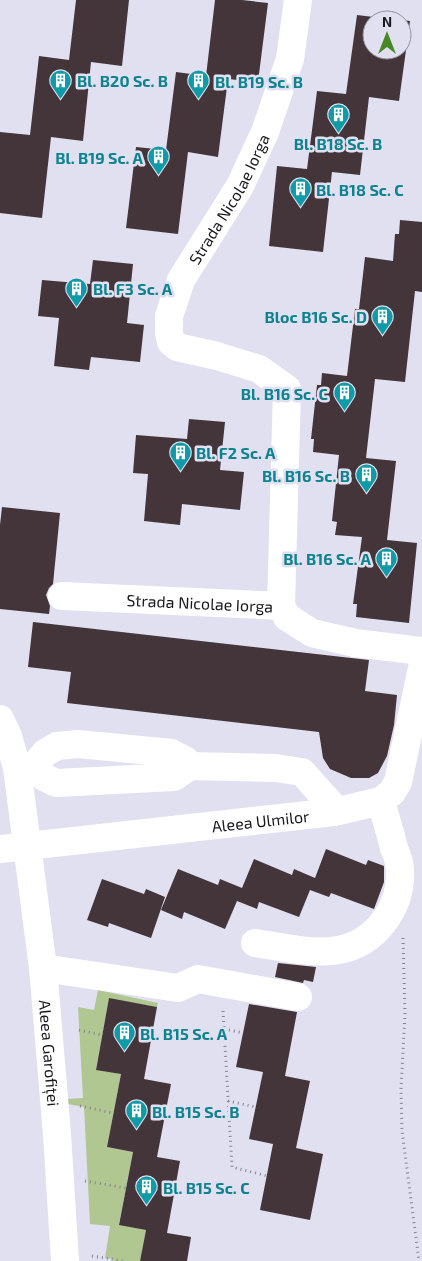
<svg xmlns="http://www.w3.org/2000/svg" width="422" height="1261" viewBox="0 0 422 1261" font-family="'Exo 2',sans-serif">
<style>
.green{fill:#b1c792}
.building{fill:#43353a}
.lines{fill:none;stroke-linecap:round;stroke-linejoin:round}
.path{stroke:#85848f;stroke-width:3;stroke-dasharray:1 4;stroke-linecap:butt}
.minor{stroke:#fff;stroke-width:28}
.labels{text-anchor:middle;dominant-baseline:central;stroke-width:5;stroke-linejoin:round;paint-order:stroke}
.culture-label{font-size:16px;font-weight:bold;fill:#0d838f;stroke:#e1e0f0;text-anchor:start}
.street-label{font-size:16px;fill:#19191e;stroke:#e1e0f0}
</style>
<rect width="100%" height="100%" fill="#e1e0f0"/>
<polygon class="green" points="98,990 158,1003 157,1007 109,999 96,1069 121,1074 107,1147 133,1152 119,1224 146,1230 140,1261 113,1261 113,1259 105,1258 110,1226 90,1224 84,1107 68,1104 67,1099 83,1098 78,1007 94,1010"/>
<g class="building">
<polygon points="76,0 129,0 122,66 91,62 83,141 51,137 42,218 0,213 0,132 30,135 39,56 69,60"/>
<polygon points="215,0 242,0 268,3 258,82 228,79 218,157 188,152 178,234 126,228 136,147 166,150 176,72 206,76"/>
<polygon points="357,15 399,20 372,20 372,50 402,50 402,20 410,21 399,101 369,97 360,175 332,172 323,252 269,246 277,166 307,169 317,91 346,94"/>
<polygon points="400,220 422,222 422,292 415,291 405,382 375,379 366,458 396,461 387,540 417,543 409,623 356,617 357,604 353,604 362,537 335,535 337,522 332,521 339,455 313,452 314,439 311,439 317,385 321,385 322,373 347,376 355,309 359,309 365,257 393,261 395,234 399,234"/>
<polygon points="93,260 133,264 127,323 144,325 140,362 91,357 89,370 54,366 59,318 38,316 42,280 90,284"/>
<polygon points="189,419 225,422 220,470 244,472 240,510 182,504 180,525 144,521 148,474 133,473 136,435 187,439"/>
<polygon points="2,507 60,513 53,584 49,588 46,595 50,606 49,614 0,609 0,525"/>
<polygon points="33,622 369,660 365,691 397,695 394,725 387,756 378,773 369,778 351,778 330,769 323,758 319,732 67,703 71,672 28,667"/>
<polygon points="326,849 366,865 368,860 384,866 384,882 374,909 331,893 329,897 310,890 299,917 259,902 257,909 237,901 225,929 184,912 182,919 161,910 178,869 218,885 220,879 242,888 254,859 292,875 294,869 315,878"/>
<polygon points="102,879 144,894 146,889 165,897 151,938 109,923 108,927 87,920"/>
<polygon points="278,963 316,967 313,982 304,980 303,983 275,977"/>
<polygon points="109,998 157,1007 144,1079 171,1084 157,1157 180,1161 167,1233 191,1237 187,1261 140,1261 146,1230 119,1225 133,1152 107,1147 121,1074 96,1070"/>
<polygon points="249,1004 297,1012 285,1076 310,1081 296,1148 323,1154 310,1220 260,1210 273,1144 249,1139 263,1072 236,1067"/>
</g>
<g class="lines">
<g class="path">
<polyline points="403,938 405,1014 401,1089 402,1131 419,1261"/>
<polyline points="223,1011 232,1167 267,1176"/>
<polyline points="224,1029 243,1033"/>
<polyline points="79,1030 102,1035"/>
<polyline points="228,1101 256,1107"/>
<polyline points="80,1106 113,1113"/>
<polyline points="85,1181 126,1188"/>
<polyline points="92,1256 123,1261"/>
</g>
<g class="minor">
<path id="s1" d="M62 596 281 606 287 389 259 369 217 356 177 347 171 342 169 333V316L181 280 240 186 265 132 290 59 298 0"/>
<polyline points="281,606 287,617 312,633 355,643 422,651"/>
<path id="s2" d="M0 719 8 736 17 768 43 968 57 1134 65 1261"/>
<polyline points="34,766 44,777 56,783 174,777 190,766 275,768 302,772 337,811"/>
<polyline points="17,768 34,766 45,753 57,746 78,744 171,753 185,760 190,766"/>
<path id="s3" d="M0 849 334 812 381 801 392 792 398 782 422 668"/>
<path d="M255 943C303 950 352 966 385 920 396 905 401 890 400 870 400 863 397 855 394 848 390 832 385 816 381 801"/>
<polyline points="43,968 178,988 198,979 298,997"/>
</g>
</g>
<defs>
<symbol id="building-pin" viewBox="-11 -11 22 30"><path d="M0 17L-7.5 6A9.5 9.5 0 1 1 7.5 6Z" fill="#0f9aa8" stroke="#e1e0f0"/><path d="M-4-6H4V6H1V3H-1V6H-4ZM-2.5-4.3h1.7v1.8h-1.7ZM.8-4.3h1.7v1.8H.8ZM-2.5-1h1.7V.8h-1.7ZM.8-1h1.7V.8H.8Z" fill="#fff"/></symbol>
</defs>
<g fill-rule="evenodd">
<use href="#building-pin" x="48" y="68" width="25" height="34"/>
<use href="#building-pin" x="186" y="68" width="25" height="34"/>
<use href="#building-pin" x="326" y="102" width="25" height="34"/>
<use href="#building-pin" x="146" y="144" width="25" height="34"/>
<use href="#building-pin" x="288" y="176" width="25" height="34"/>
<use href="#building-pin" x="64" y="276" width="25" height="34"/>
<use href="#building-pin" x="370" y="304" width="25" height="34"/>
<use href="#building-pin" x="332" y="380" width="25" height="34"/>
<use href="#building-pin" x="168" y="440" width="25" height="34"/>
<use href="#building-pin" x="354" y="462" width="25" height="34"/>
<use href="#building-pin" x="374" y="546" width="25" height="34"/>
<use href="#building-pin" x="112" y="1020" width="25" height="34"/>
<use href="#building-pin" x="124" y="1098" width="25" height="34"/>
<use href="#building-pin" x="134" y="1174" width="25" height="34"/>
</g>
<g class="labels">
<g class="culture-label">
<text x="77" y="80">Bl. B20 Sc. B</text>
<text x="215" y="81">Bl. B19 Sc. B</text>
<text x="338" y="143" text-anchor="middle">Bl. B18 Sc. B</text>
<text x="143" y="157" text-anchor="end">Bl. B19 Sc. A</text>
<text x="316" y="189">Bl. B18 Sc. C</text>
<text x="93" y="288">Bl. F3 Sc. A</text>
<text x="367" y="316" text-anchor="end">Bloc B16 Sc. D</text>
<text x="328" y="393" text-anchor="end">Bl. B16 Sc. C</text>
<text x="196" y="452">Bl. F2 Sc. A</text>
<text x="350" y="475" text-anchor="end">Bl. B16 Sc. B</text>
<text x="371" y="558" text-anchor="end">Bl. B16 Sc. A</text>
<text x="140" y="1033">Bl. B15 Sc. A</text>
<text x="152" y="1111">Bl. B15 Sc. B</text>
<text x="163" y="1187">Bl. B15 Sc. C</text>
</g>
<g class="street-label">
<text stroke="none"><textPath href="#s1" startOffset="722">Strada Nicolae Iorga</textPath></text>
<text stroke="none"><textPath href="#s1" startOffset="138">Strada Nicolae Iorga</textPath></text>
<text stroke="none"><textPath href="#s3" startOffset="262">Aleea Ulmilor</textPath></text>
<text stroke="none"><textPath href="#s2" startOffset="339">Aleea Garofiței</textPath></text>
</g>
</g>
<g transform="translate(387 35)"><circle r="24" fill="#e1e0f0" stroke="#91909c"/>
<path d="M0-4L9 19L0 12L-9 19Z" fill="#498827"/>
<text y="-8" font-size="14" font-weight="bold" text-anchor="middle" fill="#19191e">N</text>
</g>
</svg>
